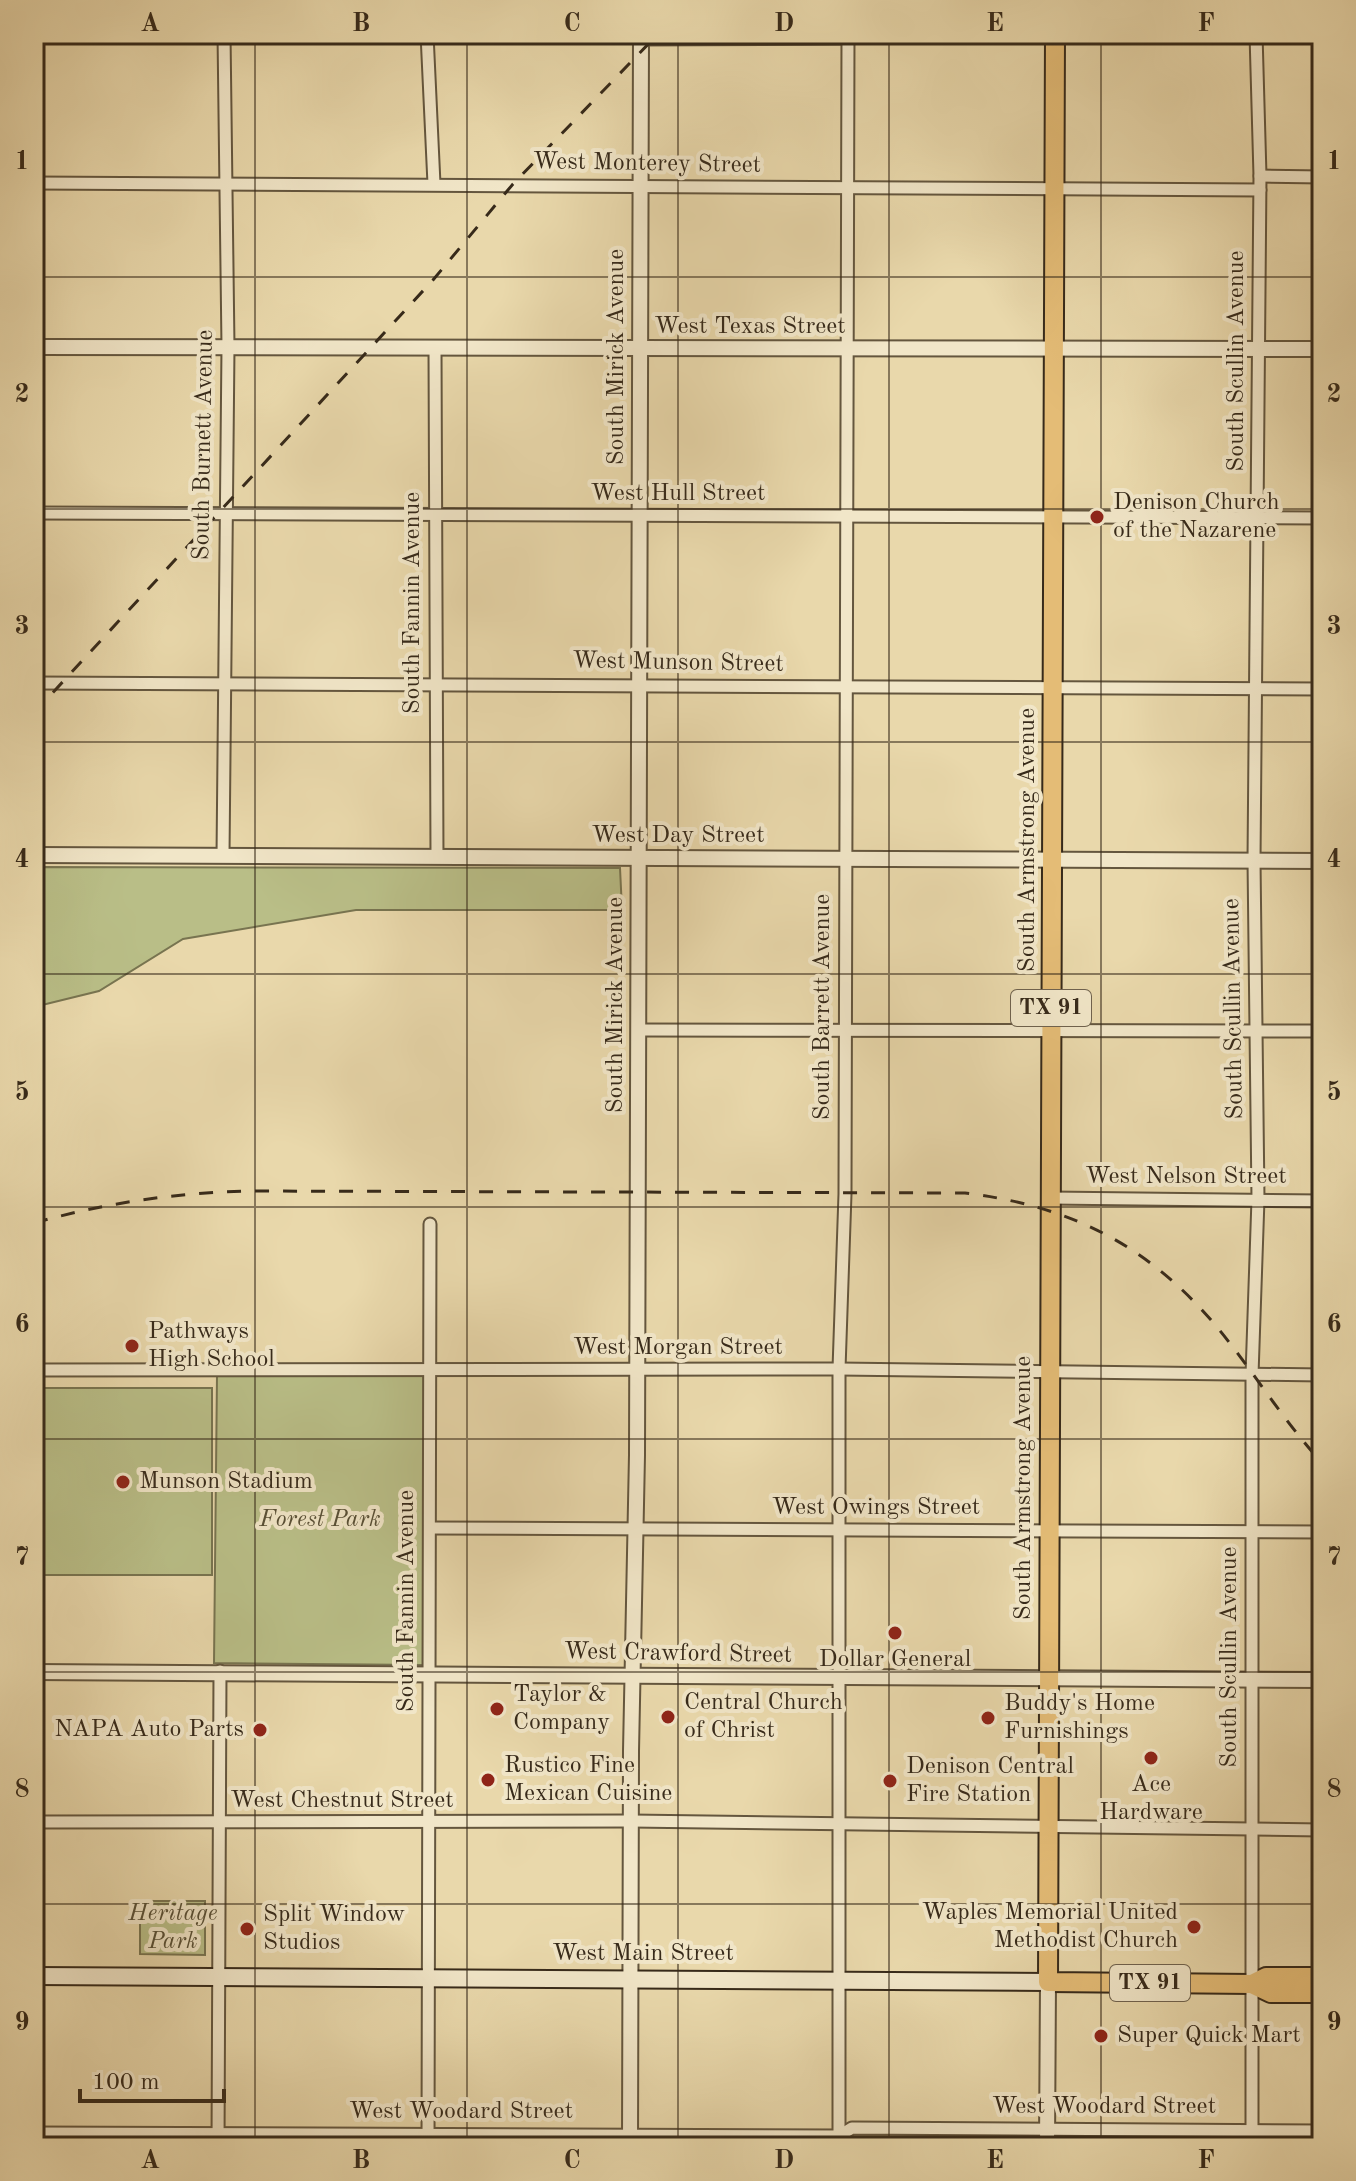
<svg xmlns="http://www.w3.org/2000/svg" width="1356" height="2181" viewBox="0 0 1356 2181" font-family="'Old Standard TT',serif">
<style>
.green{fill:#b9be87;stroke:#787450;stroke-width:2}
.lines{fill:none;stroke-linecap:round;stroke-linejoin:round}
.minor-casing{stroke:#64563e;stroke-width:15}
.tertiary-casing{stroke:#64563e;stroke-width:18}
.secondary-casing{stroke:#372a1a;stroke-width:20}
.primary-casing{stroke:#372a1a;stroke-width:22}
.minor{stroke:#f1e6c8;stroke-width:11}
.tertiary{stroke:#f1e6c8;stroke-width:14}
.secondary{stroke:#f1e6c8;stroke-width:16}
.primary{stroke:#e4bc76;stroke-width:18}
.rail{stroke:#372a1a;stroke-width:3;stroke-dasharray:14 14;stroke-linecap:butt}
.grid{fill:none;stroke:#372a1a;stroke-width:2;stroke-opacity:0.55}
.poi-dot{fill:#8f2418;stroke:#f1e6c8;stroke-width:3}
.labels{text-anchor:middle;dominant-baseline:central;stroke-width:8;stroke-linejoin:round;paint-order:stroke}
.shield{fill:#f1e6c8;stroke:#6f624e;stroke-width:2}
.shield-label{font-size:22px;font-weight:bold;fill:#372a1a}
.street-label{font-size:24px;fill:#372a1a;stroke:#f1e6c8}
.poi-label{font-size:24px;fill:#372a1a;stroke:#f1e6c8;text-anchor:start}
.park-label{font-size:24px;font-style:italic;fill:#584f35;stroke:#f1e6c8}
.neatline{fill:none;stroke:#372a1a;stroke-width:3}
.grid-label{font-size:26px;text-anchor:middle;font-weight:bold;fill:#372a1a}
</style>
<rect width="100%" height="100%" fill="#e9d8ab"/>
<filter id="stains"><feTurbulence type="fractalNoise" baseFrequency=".0025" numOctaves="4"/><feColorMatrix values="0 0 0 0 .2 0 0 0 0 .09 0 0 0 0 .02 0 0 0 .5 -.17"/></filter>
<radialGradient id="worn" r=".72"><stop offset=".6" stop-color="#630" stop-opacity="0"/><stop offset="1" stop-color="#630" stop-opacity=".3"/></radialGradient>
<g class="green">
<polygon points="34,867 620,868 622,910 356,910 183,939 99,991 34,1007"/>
<polygon points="217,1376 424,1376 423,1665 214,1663"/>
<rect x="34" y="1388" width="178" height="187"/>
<polygon points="140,1901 205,1901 205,1955 140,1954"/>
</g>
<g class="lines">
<defs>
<g id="minor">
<polyline points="427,34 434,184"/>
<polyline points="641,39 848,38"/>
<polyline points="1260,176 1322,177"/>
<polyline points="34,183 1260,190"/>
<polyline points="435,349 437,857"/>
<polyline points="34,513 1322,518"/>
<polyline points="34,683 1322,689"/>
<polyline points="223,856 228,347 224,34"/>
<polyline points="638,1030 1322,1031"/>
<polyline points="1050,1198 1322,1201"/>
<polyline points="34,1370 839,1369 1322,1375"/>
<polyline points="430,1528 1322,1532"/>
<polyline points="34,1822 631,1821 1322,1830"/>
<polyline points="34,2133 839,2136 852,2128 1322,2131"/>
<polyline points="839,2136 851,2144 1322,2146"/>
<polyline points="218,2147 220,1671"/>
<polyline points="428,2147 430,1224"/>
<polyline points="839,2147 839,1369 845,1194 848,34"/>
<polyline points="1252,2147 1252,1375 1258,1199 1254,860 1260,176 1256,34"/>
</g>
<g id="tertiary">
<polyline points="34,347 1322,349"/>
<polyline points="34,855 1322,861"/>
<polyline points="34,1672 1322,1680"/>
<polyline points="630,2147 631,1751 637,1455 641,34"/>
<polyline points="1047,2147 1048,1982"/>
</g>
<path id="secondary" d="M34 1976C372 1976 710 1978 1048 1982"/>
<g id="primary">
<polyline points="1055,34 1048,1982 1252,1984 1266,1977 1322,1977"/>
<polyline points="1252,1984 1271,1993 1322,1993"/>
</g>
</defs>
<use href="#minor" class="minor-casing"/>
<use href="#tertiary" class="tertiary-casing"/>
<use href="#secondary" class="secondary-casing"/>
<use href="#primary" class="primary-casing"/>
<use href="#minor" class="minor"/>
<use href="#tertiary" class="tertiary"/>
<use href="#secondary" class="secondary"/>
<use href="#primary" class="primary"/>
<g class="rail">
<polyline points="34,713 433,280 513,184 658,34"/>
<path d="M34 1223C105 1203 174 1193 248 1191L965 1193C1071 1206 1148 1245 1217 1327 1253 1371 1283 1420 1322 1463"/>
</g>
</g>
<path class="grid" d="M255 34V2147M467 34V2147M678 34V2147M889 34V2147M1101 34V2147M34 277H1322M34 509H1322M34 742H1322M34 974H1322M34 1207H1322M34 1439H1322M34 1672H1322M34 1904H1322"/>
<g class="poi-dot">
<circle cx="1097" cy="517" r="8"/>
<circle cx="132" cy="1346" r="8"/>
<circle cx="123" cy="1482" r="8"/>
<circle cx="895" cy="1633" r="8"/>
<circle cx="497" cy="1709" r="8"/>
<circle cx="668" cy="1717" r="8"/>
<circle cx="988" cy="1718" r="8"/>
<circle cx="260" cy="1730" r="8"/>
<circle cx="1151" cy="1758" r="8"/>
<circle cx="488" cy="1780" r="8"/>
<circle cx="890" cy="1781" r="8"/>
<circle cx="1194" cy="1927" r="8"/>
<circle cx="247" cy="1929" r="8"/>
<circle cx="1101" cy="2036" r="8"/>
</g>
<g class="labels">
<g class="shield">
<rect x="1011" y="990" width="80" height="36" rx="6"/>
<rect x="1110" y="1965" width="80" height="36" rx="6"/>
</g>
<g class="shield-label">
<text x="1051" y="1008">TX 91</text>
<text x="1150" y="1983">TX 91</text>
</g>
<g class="street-label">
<text transform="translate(647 164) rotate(1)">West Monterey Street</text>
<text x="750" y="327">West Texas Street</text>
<text transform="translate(617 357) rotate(-90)">South Mirick Avenue</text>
<text transform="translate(1237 361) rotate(-90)">South Scullin Avenue</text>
<text transform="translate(204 445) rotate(-89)">South Burnett Avenue</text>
<text x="678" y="494">West Hull Street</text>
<text transform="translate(413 603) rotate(-90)">South Fannin Avenue</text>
<text transform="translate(678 663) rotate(1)">West Munson Street</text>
<text x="678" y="836">West Day Street</text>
<text transform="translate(1028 840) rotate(-90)">South Armstrong Avenue</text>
<text transform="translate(616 1005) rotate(-90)">South Mirick Avenue</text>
<text transform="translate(823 1007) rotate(-90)">South Barrett Avenue</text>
<text transform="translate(1234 1009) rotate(-91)">South Scullin Avenue</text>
<text x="1186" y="1177">West Nelson Street</text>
<text x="678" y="1348">West Morgan Street</text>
<text transform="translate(1024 1488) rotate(-90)">South Armstrong Avenue</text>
<text x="876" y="1508">West Owings Street</text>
<text transform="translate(407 1601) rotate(-90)">South Fannin Avenue</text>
<text transform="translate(678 1654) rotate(1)">West Crawford Street</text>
<text transform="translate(1230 1657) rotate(-90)">South Scullin Avenue</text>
<text x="342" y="1801">West Chestnut Street</text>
<text x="643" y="1954">West Main Street</text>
<text x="1104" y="2107">West Woodard Street</text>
<text x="461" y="2112">West Woodard Street</text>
</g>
<g class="poi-label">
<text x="1113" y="503">Denison Church<tspan x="1113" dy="28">of the Nazarene</tspan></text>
<text x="148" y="1332">Pathways<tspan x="148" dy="28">High School</tspan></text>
<text x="139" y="1482">Munson Stadium</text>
<text x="895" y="1660" text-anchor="middle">Dollar General</text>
<text x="513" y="1695">Taylor &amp;<tspan x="513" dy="28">Company</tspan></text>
<text x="684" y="1703">Central Church<tspan x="684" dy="28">of Christ</tspan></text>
<text x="1004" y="1704">Buddy's Home<tspan x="1004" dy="28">Furnishings</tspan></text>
<text x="244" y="1730" text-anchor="end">NAPA Auto Parts</text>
<text x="504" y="1766">Rustico Fine<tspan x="504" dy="28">Mexican Cuisine</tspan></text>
<text x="906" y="1767">Denison Central<tspan x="906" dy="28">Fire Station</tspan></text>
<text x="1151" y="1785" text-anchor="middle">Ace<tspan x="1151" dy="28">Hardware</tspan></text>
<text x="1178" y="1913" text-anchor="end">Waples Memorial United<tspan x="1178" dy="28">Methodist Church</tspan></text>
<text x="263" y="1915">Split Window<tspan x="263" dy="28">Studios</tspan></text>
<text x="1117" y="2036">Super Quick Mart</text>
</g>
<g class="park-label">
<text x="320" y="1520">Forest Park</text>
<text x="173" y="1914">Heritage<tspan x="173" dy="28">Park</tspan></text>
</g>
</g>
<rect width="1356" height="2181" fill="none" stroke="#e9d8ab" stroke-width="88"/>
<path d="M80 2089v12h144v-12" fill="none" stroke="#372a1a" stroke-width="4"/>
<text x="92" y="2089" font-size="24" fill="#372a1a" stroke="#f1e6c8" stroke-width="6" paint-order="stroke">100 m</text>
<rect x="44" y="44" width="1268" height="2093" class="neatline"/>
<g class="grid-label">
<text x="150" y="31">A</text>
<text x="361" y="31">B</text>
<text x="572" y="31">C</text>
<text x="784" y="31">D</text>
<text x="995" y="31">E</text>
<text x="1206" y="31">F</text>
<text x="22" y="169">1</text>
<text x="1334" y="169">1</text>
<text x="22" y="402">2</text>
<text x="1334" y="402">2</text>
<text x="22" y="634">3</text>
<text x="1334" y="634">3</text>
<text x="22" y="867">4</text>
<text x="1334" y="867">4</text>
<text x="22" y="1100">5</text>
<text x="1334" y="1100">5</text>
<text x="22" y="1332">6</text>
<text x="1334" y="1332">6</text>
<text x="22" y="1565">7</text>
<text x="1334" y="1565">7</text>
<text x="22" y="1797">8</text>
<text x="1334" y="1797">8</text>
<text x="22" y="2030">9</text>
<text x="1334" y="2030">9</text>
<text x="150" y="2168">A</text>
<text x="361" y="2168">B</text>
<text x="572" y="2168">C</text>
<text x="784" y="2168">D</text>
<text x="995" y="2168">E</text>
<text x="1206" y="2168">F</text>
</g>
<rect width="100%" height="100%" filter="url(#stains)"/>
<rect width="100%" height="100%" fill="url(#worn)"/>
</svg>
